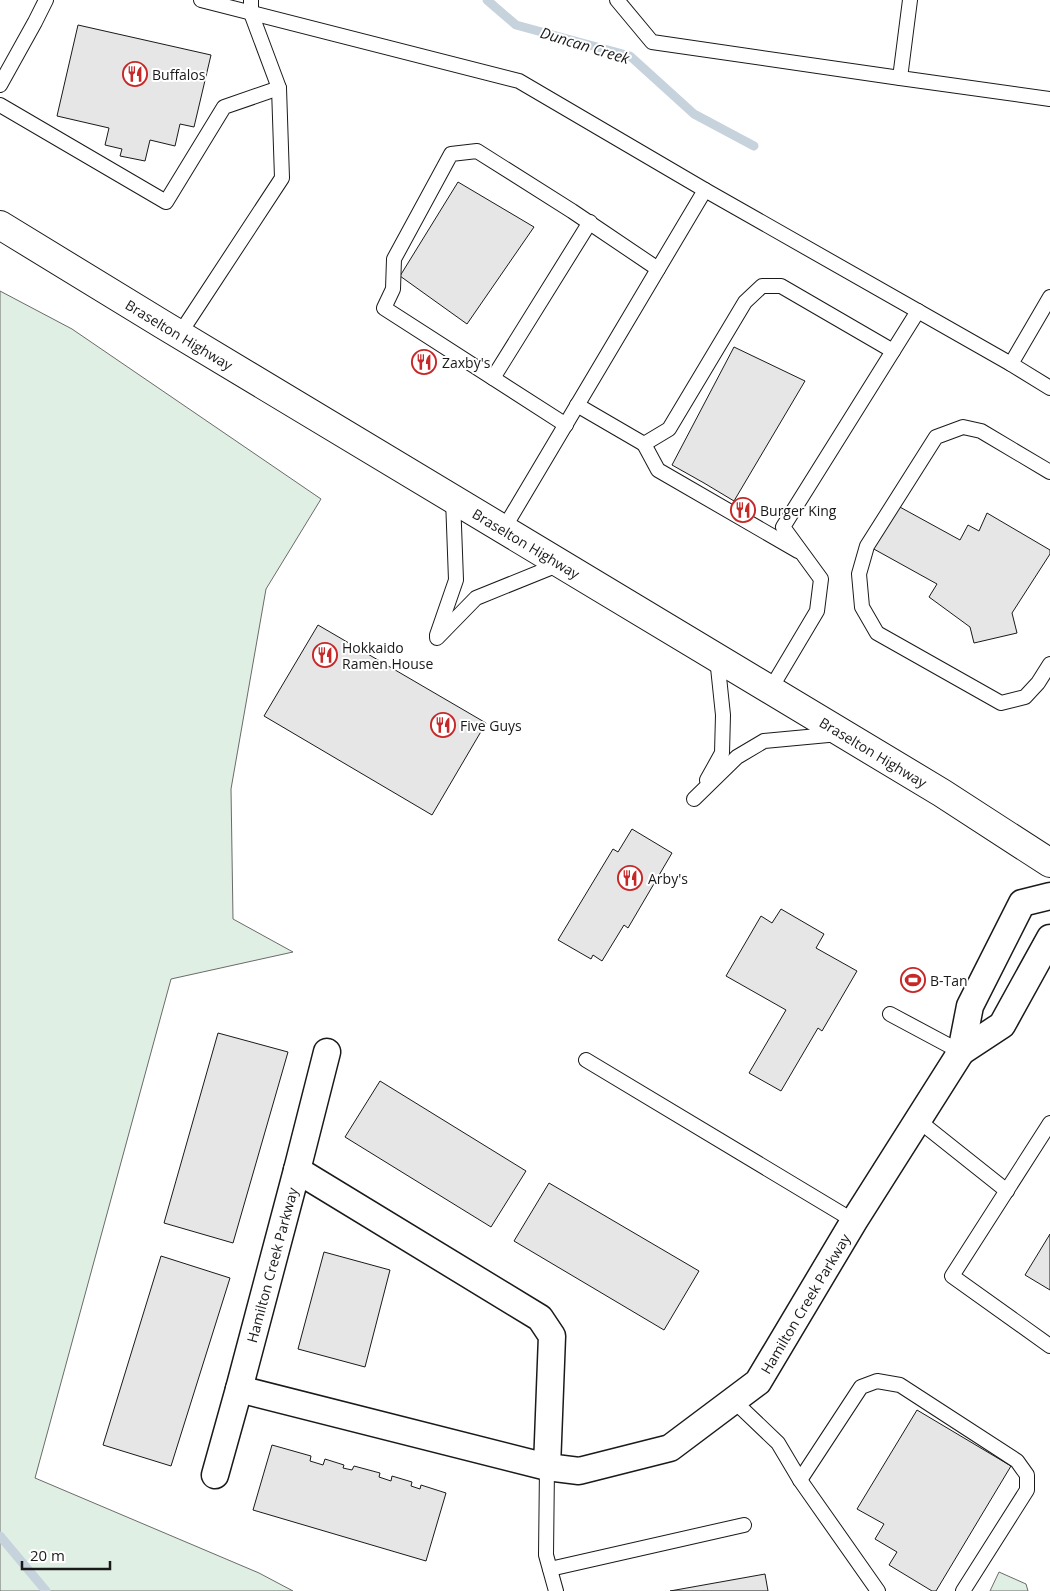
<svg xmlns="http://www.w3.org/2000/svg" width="1050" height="1591" viewBox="0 0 1050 1591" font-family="'Open Sans',sans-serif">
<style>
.green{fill:#e0efe3;stroke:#6a6a6a}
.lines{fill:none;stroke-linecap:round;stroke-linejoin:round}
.stream{stroke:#c6d2dc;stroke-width:9}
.building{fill:#e6e6e6;stroke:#1a1a1a}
.service-casing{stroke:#1a1a1a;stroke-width:16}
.minor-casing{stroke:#1a1a1a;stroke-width:29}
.secondary-casing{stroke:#1a1a1a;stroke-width:30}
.service{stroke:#fff;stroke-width:14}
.minor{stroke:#fff;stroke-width:26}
.secondary{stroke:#fff;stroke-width:28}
.labels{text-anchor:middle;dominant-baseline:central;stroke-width:4;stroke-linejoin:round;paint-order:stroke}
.poi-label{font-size:14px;fill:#1a1a1a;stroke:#fff;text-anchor:start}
.street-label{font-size:14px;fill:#1a1a1a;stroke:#fff}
.water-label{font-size:15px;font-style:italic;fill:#1a1a1a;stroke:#fff}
</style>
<rect width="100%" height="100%" fill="#fff"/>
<g class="green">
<polygon points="0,291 72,329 321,499 266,589 231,789 233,919 293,952 171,979 35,1478 259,1573 293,1591 0,1591"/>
<polygon points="999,1572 1026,1584 1028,1591 990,1591"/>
</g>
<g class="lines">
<g class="stream">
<polyline points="487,0 516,25 630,56 694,114 754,146"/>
<polyline points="0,1536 46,1591"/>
</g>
</g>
<g class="building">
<polygon points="78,25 211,55 194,127 180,124 175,146 150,140 145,161 120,156 122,149 105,145 109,128 57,116"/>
<polygon points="458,182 534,227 467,324 400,276"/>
<polygon points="734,347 805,381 734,501 704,483 672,465"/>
<polygon points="898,506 960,540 968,525 979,531 987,513 1050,550 1050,554 1012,613 1017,633 974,643 970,627 929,597 937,584 872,548"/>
<polygon points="318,625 486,723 432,815 264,716"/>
<polygon points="632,829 672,853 628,928 624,925 602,961 593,955 591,959 558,940 613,849 618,852"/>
<polygon points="781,909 824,934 816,948 857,971 822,1031 818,1028 781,1091 749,1073 786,1010 726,976 761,916 772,923"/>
<polygon points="218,1033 288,1052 233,1243 164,1223"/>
<polygon points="380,1081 526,1171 491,1227 345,1137"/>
<polygon points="549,1183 699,1271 664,1330 514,1241"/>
<polygon points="1050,1234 1050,1290 1025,1275"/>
<polygon points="324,1252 390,1270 365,1367 298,1349"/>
<polygon points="161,1256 230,1278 171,1466 103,1445"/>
<polygon points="917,1410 1011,1466 936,1591 932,1591 889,1565 897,1552 875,1539 884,1524 857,1509"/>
<polygon points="272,1445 311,1456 310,1461 323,1465 325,1459 344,1465 343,1468 352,1470 354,1466 380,1473 379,1477 391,1481 392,1476 412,1482 411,1486 420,1489 421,1485 446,1493 426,1561 253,1510"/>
<polygon points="765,1574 768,1591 670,1591"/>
</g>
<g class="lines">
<defs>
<g id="service">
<polyline points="201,0 519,81 705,190"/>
<polyline points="617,0 652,42 900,78"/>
<polyline points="910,0 900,78 1050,99"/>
<polyline points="0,85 35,22 46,0"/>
<polyline points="0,105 166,202 224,107 279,88"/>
<polyline points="1050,297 1011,364 1050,388"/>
<polyline points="179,335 282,178 279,88 251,13 251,0"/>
<polyline points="493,378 590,222"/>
<polyline points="577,405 644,444 669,429 745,302 762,286 781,286 893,351"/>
<polyline points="566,425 384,308 393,289 394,259 451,154 477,151 572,211 658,269"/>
<polyline points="644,444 658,470 798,551"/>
<polyline points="1050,472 981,431 963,427 936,437 867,546 859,574 862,607 877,633 1001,703 1025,697 1038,683 1050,664"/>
<polyline points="503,530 705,190 1011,364"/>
<polyline points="437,635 456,580 453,499"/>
<polyline points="437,638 476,598 560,564"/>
<polyline points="770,690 817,611 821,579 783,527 918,311"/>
<polyline points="707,780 722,753 723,715 717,658"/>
<polyline points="694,799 737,757 764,741 839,734"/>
<polyline points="890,1014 961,1052"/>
<polyline points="586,1060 854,1221"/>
<polyline points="919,1121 1007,1191"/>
<polyline points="1050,1123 952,1276 1050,1346"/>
<polyline points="734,1401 778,1443 800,1480 878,1591"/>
<polyline points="547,1467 546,1555 556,1591"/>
<polyline points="800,1480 861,1387 877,1381 900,1385 1017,1461 1027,1475 1027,1490 963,1591"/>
<polyline points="550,1569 744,1525"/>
</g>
<g id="minor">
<polyline points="961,1052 1002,1025 1050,938"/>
<polyline points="297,1170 327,1052"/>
<path id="s1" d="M547 1467 552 1336 540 1318 297 1170 239 1389 547 1467 579 1471 670 1448 758 1382 854 1221 961 1052 970 1006 1022 903 1050 896"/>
<polyline points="215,1475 239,1389"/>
</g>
<g id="secondary">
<path id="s2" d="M0 225 162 324 942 793 1050 863"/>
</g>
</defs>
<use href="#service" class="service-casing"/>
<use href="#minor" class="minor-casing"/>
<use href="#secondary" class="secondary-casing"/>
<use href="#service" class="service"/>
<use href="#minor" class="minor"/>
<use href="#secondary" class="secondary"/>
</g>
<defs>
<symbol id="restaurant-ring" viewBox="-11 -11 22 22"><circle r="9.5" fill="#fff" stroke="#c62828" stroke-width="1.5"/><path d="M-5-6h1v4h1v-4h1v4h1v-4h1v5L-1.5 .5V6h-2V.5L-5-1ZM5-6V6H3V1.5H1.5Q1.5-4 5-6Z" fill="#c62828"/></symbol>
<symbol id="stadium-ring" viewBox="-11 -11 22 22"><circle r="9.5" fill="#fff" stroke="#c62828" stroke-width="1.5"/><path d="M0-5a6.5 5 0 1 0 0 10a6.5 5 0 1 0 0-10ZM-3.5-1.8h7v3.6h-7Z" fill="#c62828"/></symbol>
</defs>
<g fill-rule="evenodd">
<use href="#restaurant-ring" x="121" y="60" width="28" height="28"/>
<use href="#restaurant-ring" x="410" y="348" width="28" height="28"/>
<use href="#restaurant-ring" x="729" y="496" width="28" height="28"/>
<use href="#restaurant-ring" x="311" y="641" width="28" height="28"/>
<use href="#restaurant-ring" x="429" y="711" width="28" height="28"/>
<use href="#restaurant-ring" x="616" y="864" width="28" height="28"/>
<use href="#stadium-ring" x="899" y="966" width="28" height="28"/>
</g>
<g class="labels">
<g class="poi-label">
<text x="152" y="74">Buffalos</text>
<text x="442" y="362">Zaxby's</text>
<text x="760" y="510">Burger King</text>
<text x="342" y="647">Hokkaido<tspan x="342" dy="16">Ramen House</tspan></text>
<text x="460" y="725">Five Guys</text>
<text x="648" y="878">Arby's</text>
<text x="930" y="980">B-Tan</text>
</g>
<g class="street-label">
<text stroke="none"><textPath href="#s2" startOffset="210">Braselton Highway</textPath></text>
<text stroke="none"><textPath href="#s2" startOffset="615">Braselton Highway</textPath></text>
<text stroke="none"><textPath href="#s2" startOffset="1020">Braselton Highway</textPath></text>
<text transform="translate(272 1265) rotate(-75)">Hamilton Creek Parkway</text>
<text stroke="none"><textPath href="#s1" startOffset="1309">Hamilton Creek Parkway</textPath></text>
</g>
<g class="water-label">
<text transform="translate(585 45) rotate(17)">Duncan Creek</text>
</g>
</g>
<path d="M22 1561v8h88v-8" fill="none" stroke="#1a1a1a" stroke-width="2.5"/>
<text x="30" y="1561" font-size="15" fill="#1a1a1a" stroke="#ffffff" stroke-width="4" paint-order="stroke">20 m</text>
</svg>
